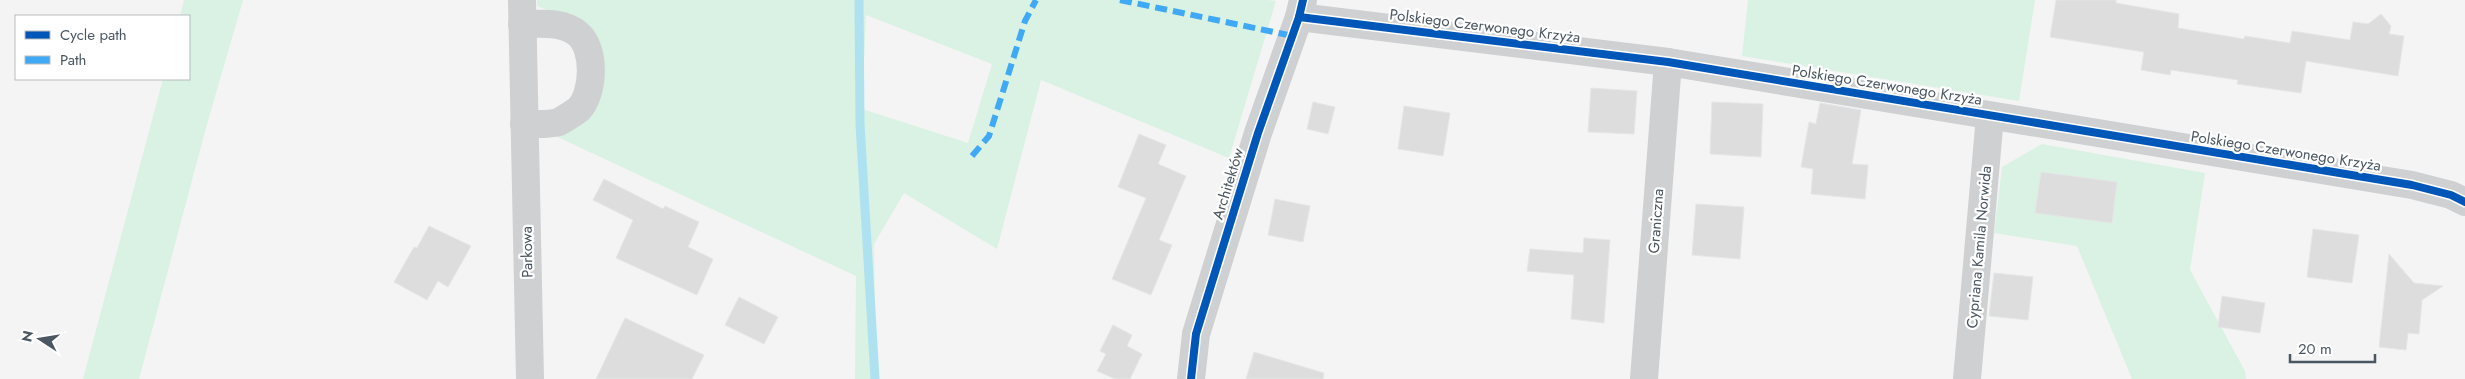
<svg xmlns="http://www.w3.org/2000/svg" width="2465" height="379" viewBox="0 0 2465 379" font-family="Jost,sans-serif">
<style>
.green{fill:#d9f2e3;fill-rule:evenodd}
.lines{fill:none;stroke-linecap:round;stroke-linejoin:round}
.stream{stroke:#aee2f0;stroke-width:9}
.building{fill:#ddddde;stroke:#e5e6e7}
.street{stroke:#ced0d2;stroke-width:28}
.quiet{stroke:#3fa9f5;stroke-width:6;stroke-dasharray:12 6;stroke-linecap:butt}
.cycleway-casing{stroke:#fff;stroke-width:11}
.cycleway{stroke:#0057b8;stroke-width:8}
.labels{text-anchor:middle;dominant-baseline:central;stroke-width:4.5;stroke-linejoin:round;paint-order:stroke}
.street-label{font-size:15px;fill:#4a5661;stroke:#fff}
</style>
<rect width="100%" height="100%" fill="#f4f4f4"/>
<g class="green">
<polygon points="184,0 243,0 207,124 139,379 83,379 163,79 189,79 189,16 180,16"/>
<path d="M537 0H1268L1276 1 1229 158 1041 80 997 249 904 193 874 244 876 379H855L856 276 551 134 591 108 584 26 537 6ZM866 15 992 64 968 143 862 109Z"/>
<polygon points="1748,0 2035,0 2019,101 1742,56"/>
<polygon points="2042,144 2205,173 2190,270 2245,371 2246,379 2132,379 2077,246 1994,233 2002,167"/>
</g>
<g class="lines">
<polyline class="stream" points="859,0 860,124 875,379"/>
</g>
<g class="building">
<polygon points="2056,0 2116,0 2116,3 2179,14 2178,28 2244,39 2245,36 2290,43 2292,31 2350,40 2353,22 2368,24 2381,14 2391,26 2389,34 2404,36 2398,76 2306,61 2301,93 2237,84 2238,80 2171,70 2170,75 2141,70 2144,52 2050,37"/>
<polygon points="1591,88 1637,91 1634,134 1588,132"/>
<polygon points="1313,102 1335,107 1328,134 1307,129"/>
<polygon points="1712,102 1763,104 1761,157 1710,154"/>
<polygon points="1820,103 1861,110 1852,164 1868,165 1865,199 1811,194 1813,169 1801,167 1809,122 1816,124"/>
<polygon points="1404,106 1450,113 1443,156 1398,149"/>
<polygon points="1139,134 1166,145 1158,164 1186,176 1159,240 1172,245 1151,295 1112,279 1146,198 1118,187"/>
<polygon points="2041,172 2117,182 2112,223 2035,213"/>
<polygon points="604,179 663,209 665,206 699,222 688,247 713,259 697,295 616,258 633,220 593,200"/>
<polygon points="1275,199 1310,206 1303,242 1268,235"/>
<polygon points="1696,204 1744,207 1740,259 1692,255"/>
<polygon points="429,226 471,246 448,287 438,281 427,300 394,282 414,247 417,248"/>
<polygon points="2313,229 2359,235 2352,283 2307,277"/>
<polygon points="1584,238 1610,240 1604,323 1571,319 1574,275 1527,271 1530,249 1583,253"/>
<polygon points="2389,254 2414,283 2443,286 2422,300 2419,334 2408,333 2406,350 2379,347"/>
<polygon points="1994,273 2033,277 2028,320 1989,316"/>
<polygon points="2222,296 2265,303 2260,333 2218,327"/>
<polygon points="739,297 778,317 764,344 725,325"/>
<polygon points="625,318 704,355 692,379 596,379"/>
<polygon points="1113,325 1132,335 1127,346 1142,354 1130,379 1115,379 1097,371 1106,354 1100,351"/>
<polygon points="1254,352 1324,373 1323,379 1246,379"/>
</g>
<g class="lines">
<g class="street">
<polyline points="522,0 530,379"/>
<polyline points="1299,17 1668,62 2412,185 2451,195 2465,202"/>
<path d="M522 24C540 24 563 21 578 34 596 49 594 93 579 109 574 113 564 119 559 122 550 125 535 124 524 124"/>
<polyline points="1191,379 1196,334 1258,133 1299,17 1303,0"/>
<polyline points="1644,379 1668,62"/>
<polyline points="1967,379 1990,116"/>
</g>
<g class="quiet">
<polyline points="1120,0 1293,36"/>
<polyline points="972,156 989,136 1025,21 1036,0"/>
</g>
<defs>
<g id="cycleway">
<polyline points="1299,17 1668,62 2412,185 2451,195 2465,202"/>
<polyline points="1191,379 1196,334 1258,133 1299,17 1303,0"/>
</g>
</defs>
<use href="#cycleway" class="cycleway-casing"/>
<use href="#cycleway" class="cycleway"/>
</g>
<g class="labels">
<g class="street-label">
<text transform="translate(1485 26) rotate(7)">Polskiego Czerwonego Krzyża</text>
<text transform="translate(1887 85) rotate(9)">Polskiego Czerwonego Krzyża</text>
<text transform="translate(2286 151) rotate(9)">Polskiego Czerwonego Krzyża</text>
<text transform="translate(1228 184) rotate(-73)">Architektów</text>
<text transform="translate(1656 221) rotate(-86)">Graniczna</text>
<text transform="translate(1979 247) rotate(-85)">Cypriana Kamila Norwida</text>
<text transform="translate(527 252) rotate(-91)">Parkowa</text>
</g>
</g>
<rect x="15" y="15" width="175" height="65" fill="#ffffff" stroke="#b7bbc0"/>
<rect x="25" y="31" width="25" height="8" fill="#0057b8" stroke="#b7bbc0"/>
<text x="60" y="40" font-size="15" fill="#4a5661">Cycle path</text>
<rect x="25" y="56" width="25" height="8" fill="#3fa9f5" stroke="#b7bbc0"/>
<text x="60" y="65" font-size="15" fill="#4a5661">Path</text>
<g transform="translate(40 339) rotate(282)" stroke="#ffffff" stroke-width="4" paint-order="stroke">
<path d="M0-4L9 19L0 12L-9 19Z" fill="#4a5661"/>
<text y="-8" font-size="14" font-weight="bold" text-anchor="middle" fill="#4a5661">N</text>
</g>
<path d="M2290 354v8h85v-8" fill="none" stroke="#4a5661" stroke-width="2.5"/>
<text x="2298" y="354" font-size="15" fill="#4a5661" stroke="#ffffff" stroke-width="4" paint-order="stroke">20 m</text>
</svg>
